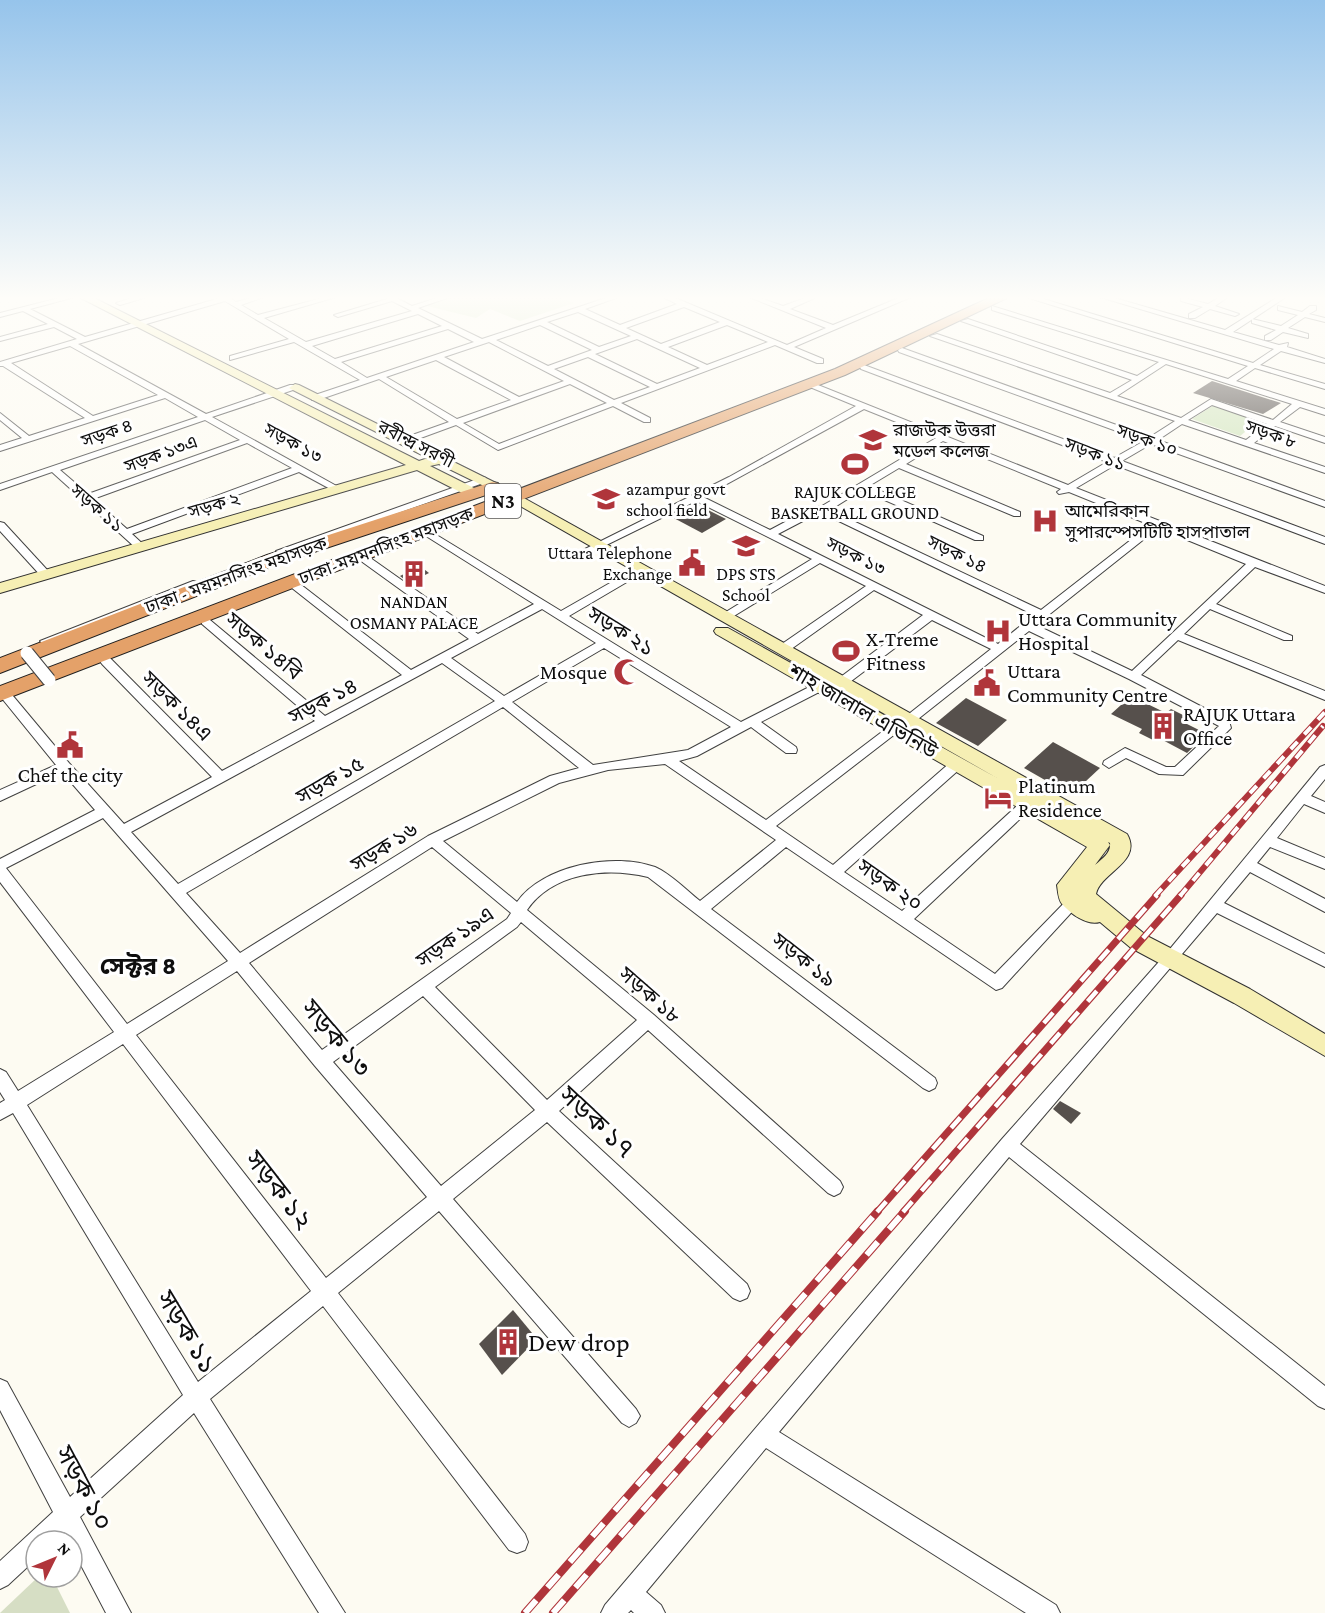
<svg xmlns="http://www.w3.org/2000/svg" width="1325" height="1613" viewBox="0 0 1325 1613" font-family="'Crimson Pro','Noto Sans Bengali',serif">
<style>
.green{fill:#d2e5be}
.cemetery{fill:#d6dec4}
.building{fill:#56504c}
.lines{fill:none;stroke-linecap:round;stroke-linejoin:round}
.street-casing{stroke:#414141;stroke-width:2}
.secondary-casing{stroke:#303030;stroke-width:2}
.highway-casing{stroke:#1f1f1f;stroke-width:2}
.street{fill:#fff;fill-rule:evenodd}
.secondary{fill:#f6efb4;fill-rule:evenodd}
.highway{fill:#e4a169;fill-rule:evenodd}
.rail-far2-casing{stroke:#b0353b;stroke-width:6}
.rail-far1-casing{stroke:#b0353b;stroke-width:7}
.rail-casing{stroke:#b0353b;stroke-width:8}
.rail-far2{stroke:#fff;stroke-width:4;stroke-dasharray:10;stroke-linecap:butt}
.rail-far1{stroke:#fff;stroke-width:4.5;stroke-dasharray:14;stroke-linecap:butt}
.rail{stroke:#fff;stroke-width:6;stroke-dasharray:17;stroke-linecap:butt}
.street-bridge-casing{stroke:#414141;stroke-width:15;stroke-linecap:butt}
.street-bridge{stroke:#fff;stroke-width:13}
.labels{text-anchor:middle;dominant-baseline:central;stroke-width:6;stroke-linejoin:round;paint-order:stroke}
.far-poi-label{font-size:18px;fill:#0e0e0e;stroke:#fff;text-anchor:start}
.far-street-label{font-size:18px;fill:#0e0e0e;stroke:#fff}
.shield{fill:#fff;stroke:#565656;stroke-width:1.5}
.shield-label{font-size:20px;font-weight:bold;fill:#0e0e0e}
.poi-label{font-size:21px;fill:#0e0e0e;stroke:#fff;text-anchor:start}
.street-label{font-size:21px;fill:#0e0e0e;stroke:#fff}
.quarter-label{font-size:24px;font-weight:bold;fill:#0e0e0e;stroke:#fff}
.near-street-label{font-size:26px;fill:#0e0e0e;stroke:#fff}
.near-poi-label{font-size:26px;fill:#0e0e0e;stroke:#fff;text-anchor:start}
</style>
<rect width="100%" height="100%" fill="#fdfbf2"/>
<g class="green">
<polygon points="452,297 560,297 574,303 520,321 490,309 476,318 423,305"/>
<polygon points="1214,405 1260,420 1240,436 1192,419"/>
</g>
<polygon class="cemetery" points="38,1577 52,1577 70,1613 0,1613"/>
<g class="building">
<polygon points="1212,381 1281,403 1263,414 1193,393"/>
<polygon points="696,504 726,519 702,533 670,516"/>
<polygon points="420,566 429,573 409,583 400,576"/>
<polygon points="1131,696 1166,713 1171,709 1187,717 1183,722 1207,734 1187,753 1157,737 1153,740 1139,733 1142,729 1111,714"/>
<polygon points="966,698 1007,720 978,746 936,723"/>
<polygon points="1053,742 1100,768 1071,795 1024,768"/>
<polygon points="1060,1101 1081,1113 1071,1124 1053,1109"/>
<polygon points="513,1310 537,1339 502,1375 479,1344"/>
</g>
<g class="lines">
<defs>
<g id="street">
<path d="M63 297H75L30 309 85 337 220 298V297H228L236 302 254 297H264L241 305 258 315 326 297H336L264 318 306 342 412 311 392 301 338 317 334 315 387 299 386 297H394L412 306 440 297H450L418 308 482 339 609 297H619L585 309 620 325 677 304 663 297H673L787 345 826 328 749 297H758L783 306 808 297H817L790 309 833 325 901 297H911L794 347 823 359V363H817L775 345 621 403 650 418V422H644L613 406 498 450 456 425 407 443H401V439L449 422 379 379 318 400H312V396L360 380 294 342 230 360V356L289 339 225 301 78 344 206 414 290 385H296V389L212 417 342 489 334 491 299 472 132 534 146 547 141 550 137 549 52 472 0 490V484L198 417 165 398 0 451V445L22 438 0 420V413L29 436 85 418 3 366H0V362L77 339 54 327 0 341V337L48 324 23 311 0 317V313ZM684 307 720 322 661 344 626 328ZM578 312 631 336 599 347 547 322ZM418 314 442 326 335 359 312 346ZM540 325 592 350 548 366 496 340ZM727 325 768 342 707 365 668 347ZM448 329 474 342 367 378 341 362ZM637 339 700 368 657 384 595 354ZM489 342 564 381 519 397 444 357ZM70 346 158 395 93 416 11 363ZM588 357 650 387 614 400 554 369ZM436 360 511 400 457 419 386 377ZM570 384 607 403 499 444 463 423ZM205 420 240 440 88 494 60 470ZM247 443 292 468 127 529 93 499Z"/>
<polygon points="135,297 147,297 120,305 116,303"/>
<path d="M1026 297H1037L1253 363 1274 349 1100 297H1111L1225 330 1278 297H1286L1233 332 1279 345 1288 343 1287 347 1325 359V363L1281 351 1260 365 1325 384V389L1255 368 1236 381 1325 409V415L1300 407 1280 422 1325 437V443L1275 426 1254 443 1325 467V473L1182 424 1158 440 1325 501V507L1151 444 1122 461 1325 537V544L1115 465 1076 488 1325 586V593L1255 567 1216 604 1292 636V640H1284L1210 609 1184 634 1325 691V700L1178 640 1141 675 1229 721 1231 728 1183 775 1159 774 1126 758 1109 768 1103 764 1104 761 1125 748 1166 767H1175L1219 726 1129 679 1029 631 913 723H905L903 720 905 717 991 649 932 620 846 685H838L836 682 838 679 923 615 874 590 787 652H779L777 649 779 646 866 586 820 563 729 619H721V615L812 559 696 501 588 554 584 555 579 552 729 477 856 406 805 385 804 383 808 381 1068 485 1107 462 861 369 860 367 864 365 1114 458 1144 441 899 352 898 350 902 348 1150 437 1175 421 930 336 937 334 1110 393 1132 380 961 321 968 319 1137 376 1159 362 992 310V306L1228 379 1248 366ZM1166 364 1292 404 1273 420 1211 399 1181 418 1117 396ZM1212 405 1267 424 1246 440 1188 420ZM864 409 936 438 822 506H815L770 530 703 497ZM943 441 1061 489 1057 492 1059 494 1069 492 1150 525 1041 610 830 510 862 490 975 540H983V536L869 486 899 468 1014 516H1020V512L906 464ZM820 512 1034 615 998 644 778 534ZM1158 528 1246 564 1132 671 1036 625Z"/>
<polygon points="1181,297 1208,304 1220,297 1228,297 1215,306 1239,314 1235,316 1210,309 1195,318 1189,318 1189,314 1203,307 1181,301"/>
<polygon points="1278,306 1302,312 1310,306 1316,306 1316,310 1309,314 1325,318 1325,322 1305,317 1288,328 1308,334 1308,338 1283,332 1271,340 1265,340 1265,336 1276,330 1252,323 1252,319 1281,326 1298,315 1278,310"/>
<polygon points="483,477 486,478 486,482 285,553 281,554 276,551"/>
<polygon points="0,522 4,523 50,573 50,577 42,577 0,531"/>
<path d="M430 531 561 611 624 575H632V579L569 616 741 722 817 683H825L827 686 825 689 761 722 796 747 797 750 796 753H786L751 727 697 756 679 761 766 820 891 725H899L901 728 899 731 776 826 833 865 952 761H962L963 764 962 767 844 872 902 911 1030 794H1040L1042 797 1040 800 914 919 995 974 1069 898H1079L1081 902 1002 988 996 990 786 847 711 909 935 1078 937 1083 935 1088 929 1091 923 1088 648 877C607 867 553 872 527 910L654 1015 840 1181 843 1187 840 1193 834 1196 828 1193 648 1030 559 1111 747 1284 750 1291 747 1298 740 1301 733 1298 547 1122 453 1199 636 1409 640 1416 636 1423 629 1427 622 1423 439 1211 338 1293 525 1534 528 1542 525 1550 517 1553 509 1550 323 1306 210 1399 345 1613H319L194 1413 80 1517 131 1613H106L72 1548V1541H69L64 1532 55 1541H36V1559L8 1585 0 1589V1561L53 1512 0 1410V1379L7 1382 70 1497 183 1395 13 1113 0 1120V1103L5 1100 0 1092V1069L6 1072 18 1091 114 1032 0 882V859L95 810 62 772 0 801V790L56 765 0 696V690H8L69 763 124 824 212 777 102 664 100 661 102 658H110L222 771 315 721 202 624V620H210L325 716 402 675 292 588V584H300L411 670 469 639 361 561V557H369L478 634 534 604 426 536 425 534ZM542 609 596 643 504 696 451 658ZM604 648 731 727 688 750 593 765 512 702ZM442 663 495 701 178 884 131 832ZM503 707 579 768 550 776 428 836 240 953 186 893ZM665 764 776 840 700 901C686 890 671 874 655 867 614 852 543 865 517 902L443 841 559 783 608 770ZM103 818 228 961 127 1024 6 868ZM432 847 511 913 507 919 322 1050 249 963ZM521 922 637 1020 547 1100 435 987 517 927ZM237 971 315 1066 427 1197 326 1278 136 1035ZM423 996 535 1110 441 1186 333 1062ZM123 1044 311 1291 198 1382 27 1105Z"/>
<polygon points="193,581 197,582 197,586 50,643 42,643 40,641"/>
<polygon points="1325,765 1325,779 1311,796 1325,802 1325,813 1304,804 1277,838 1325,858 1325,869 1270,847 1257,863 1325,899 1325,912 1250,872 1224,903 1325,954 1325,967 1217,913 1020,1144 1325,1386 1325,1409 1318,1406 1009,1157 779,1432 1056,1605 1060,1613 1026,1613 766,1448 646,1592 661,1605 665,1613 634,1613 631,1610 628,1613 601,1613 605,1605 1002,1139 1165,955 1320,767"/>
</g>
<g id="secondary">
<polygon points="79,297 92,297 419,461 428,458 289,388 295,384 299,385 502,486 500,489 490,489 439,464 430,466 480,491 482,494 480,497 470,497 417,470 0,593 0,583 406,465"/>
<path d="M513 492 1127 834C1143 862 1101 872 1096 894L1147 936 1250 989 1325 1034V1056L1234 1003 1131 948 1100 922C1087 926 1071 914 1062 904 1058 899 1058 891 1057 885L1087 847 716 634 714 631 716 628H728L997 778 508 499 506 496 508 493ZM1108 842 1110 843C1111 853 1103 858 1095 865L1110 845Z"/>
</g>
<g id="highway">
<polygon points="991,297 1009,297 845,375 0,701 0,686 835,369"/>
<polygon points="492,482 498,483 501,487 498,491 281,563 0,673 0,658 267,555"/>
</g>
</defs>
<use href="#street" class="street-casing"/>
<use href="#secondary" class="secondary-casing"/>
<use href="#highway" class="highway-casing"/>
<use href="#street" class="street"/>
<use href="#secondary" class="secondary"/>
<use href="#highway" class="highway"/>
<defs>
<g id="rail-far2">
<polyline points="1155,896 1325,712"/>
<polyline points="1180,896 1323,726"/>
</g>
<g id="rail-far1">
<polyline points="877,1212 1157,895"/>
<polyline points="903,1212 1181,895"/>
</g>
<g id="rail">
<polyline points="525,1613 878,1211"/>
<polyline points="553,1613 905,1211"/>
</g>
</defs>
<use href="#rail-far2" class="rail-far2-casing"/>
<use href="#rail-far1" class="rail-far1-casing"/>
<use href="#rail" class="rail-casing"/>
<use href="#rail-far2" class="rail-far2"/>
<use href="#rail-far1" class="rail-far1"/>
<use href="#rail" class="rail"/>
<defs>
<polyline id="street-bridge" points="27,653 49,680"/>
</defs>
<use href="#street-bridge" class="street-bridge-casing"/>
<use href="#street-bridge" class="street-bridge"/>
</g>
<linearGradient id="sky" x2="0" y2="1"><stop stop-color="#96c4eb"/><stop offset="0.57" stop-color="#fefdf9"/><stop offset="1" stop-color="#fefdf9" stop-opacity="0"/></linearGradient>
<rect width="1325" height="523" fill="url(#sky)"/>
<defs>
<symbol id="university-bare" viewBox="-9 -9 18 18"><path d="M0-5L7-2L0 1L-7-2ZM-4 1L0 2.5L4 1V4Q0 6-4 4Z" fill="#b0353b" stroke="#fff" stroke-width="2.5" paint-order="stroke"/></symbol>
<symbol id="stadium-bare" viewBox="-9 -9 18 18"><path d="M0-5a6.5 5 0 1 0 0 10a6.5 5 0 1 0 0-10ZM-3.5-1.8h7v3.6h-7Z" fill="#b0353b" stroke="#fff" stroke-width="2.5" paint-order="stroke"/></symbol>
<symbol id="hospital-bare" viewBox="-9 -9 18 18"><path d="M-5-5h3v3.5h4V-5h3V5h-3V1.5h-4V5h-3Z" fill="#b0353b" stroke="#fff" stroke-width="2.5" paint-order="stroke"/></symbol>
<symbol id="school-bare" viewBox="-9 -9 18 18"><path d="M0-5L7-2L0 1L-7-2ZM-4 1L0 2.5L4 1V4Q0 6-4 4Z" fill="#b0353b" stroke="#fff" stroke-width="2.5" paint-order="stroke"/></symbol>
<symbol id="civic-bare" viewBox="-9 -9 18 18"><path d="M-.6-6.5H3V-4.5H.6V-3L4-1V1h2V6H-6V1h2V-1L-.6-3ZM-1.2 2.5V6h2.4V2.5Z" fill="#b0353b" stroke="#fff" stroke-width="2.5" paint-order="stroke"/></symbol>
<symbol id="building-bare" viewBox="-9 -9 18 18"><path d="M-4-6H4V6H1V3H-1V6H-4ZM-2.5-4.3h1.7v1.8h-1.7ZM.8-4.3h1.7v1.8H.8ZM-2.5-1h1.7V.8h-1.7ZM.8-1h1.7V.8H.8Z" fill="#b0353b" stroke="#fff" stroke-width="2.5" paint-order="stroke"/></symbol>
<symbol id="mosque-bare" viewBox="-9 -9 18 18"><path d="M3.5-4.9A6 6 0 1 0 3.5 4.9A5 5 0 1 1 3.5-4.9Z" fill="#b0353b" stroke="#fff" stroke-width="2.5" paint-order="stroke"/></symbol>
<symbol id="hotel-bare" viewBox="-9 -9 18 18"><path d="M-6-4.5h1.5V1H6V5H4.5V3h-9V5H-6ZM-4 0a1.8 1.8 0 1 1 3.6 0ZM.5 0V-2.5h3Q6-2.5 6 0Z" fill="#b0353b" stroke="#fff" stroke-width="2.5" paint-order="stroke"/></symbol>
</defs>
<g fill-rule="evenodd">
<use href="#university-bare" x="854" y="421" width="38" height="38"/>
<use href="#stadium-bare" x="836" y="445" width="38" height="38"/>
<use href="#university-bare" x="587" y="480" width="38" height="38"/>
<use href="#hospital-bare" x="1026" y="502" width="38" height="38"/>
<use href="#school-bare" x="727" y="527" width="38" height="38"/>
<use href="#civic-bare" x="673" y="544" width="38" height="38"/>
<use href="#building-bare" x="395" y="555" width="38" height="38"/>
<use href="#hospital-bare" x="979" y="612" width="38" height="38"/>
<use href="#stadium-bare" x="827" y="632" width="38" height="38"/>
<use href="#mosque-bare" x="608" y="653" width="38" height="38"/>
<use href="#civic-bare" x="968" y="664" width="38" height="38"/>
<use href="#building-bare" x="1144" y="707" width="38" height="38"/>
<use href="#civic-bare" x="51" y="726" width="38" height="38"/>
<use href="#hotel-bare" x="979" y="779" width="38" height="38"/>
<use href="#building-bare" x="489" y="1323" width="38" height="38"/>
</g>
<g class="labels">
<g class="far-poi-label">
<text x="893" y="430">রাজউক উত্তরা<tspan x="893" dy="21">মডেল কলেজ</tspan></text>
<text x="626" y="489">azampur govt<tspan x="626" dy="21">school field</tspan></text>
<text x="855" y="492" text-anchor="middle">RAJUK COLLEGE<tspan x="855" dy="21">BASKETBALL GROUND</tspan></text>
<text x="1065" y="511">আমেরিকান<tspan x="1065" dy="21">সুপারস্পেসটিটি হাসপাতাল</tspan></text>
<text x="672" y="553" text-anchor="end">Uttara Telephone<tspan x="672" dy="21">Exchange</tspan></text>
<text x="746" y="574" text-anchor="middle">DPS STS<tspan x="746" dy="21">School</tspan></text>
<text x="414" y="602" text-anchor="middle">NANDAN<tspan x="414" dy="21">OSMANY PALACE</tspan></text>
</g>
<g class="far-street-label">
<text transform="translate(107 433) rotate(-19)">সড়ক ৪</text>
<text transform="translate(1271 434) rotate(19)">সড়ক ৮</text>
<text transform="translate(1147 440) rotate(20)">সড়ক ১০</text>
<text transform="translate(293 443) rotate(29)">সড়ক ১৩</text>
<text transform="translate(416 444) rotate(27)">রবীন্দ্র সরণী</text>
<text transform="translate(161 454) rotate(-20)">সড়ক ১৩এ</text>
<text transform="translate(1095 454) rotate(21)">সড়ক ১১</text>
<text transform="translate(214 505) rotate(-16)">সড়ক ২</text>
<text transform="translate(97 508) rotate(41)">সড়ক ১১</text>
<text transform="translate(386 546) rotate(-21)">ঢাকা-ময়মনসিংহ মহাসড়ক</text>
<text transform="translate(957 554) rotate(26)">সড়ক ১৪</text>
<text transform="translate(856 556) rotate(27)">সড়ক ১৩</text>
<text transform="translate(236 575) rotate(-20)">ঢাকা - ময়মনসিংহ মহাসড়ক</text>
</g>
<rect class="shield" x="485" y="484" width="36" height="34" rx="4.5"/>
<g class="shield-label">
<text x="503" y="501">N3</text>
</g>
<g class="poi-label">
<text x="1018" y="619">Uttara Community<tspan x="1018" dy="24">Hospital</tspan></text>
<text x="866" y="639">X-Treme<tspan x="866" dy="24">Fitness</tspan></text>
<text x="1007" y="671">Uttara<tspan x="1007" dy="24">Community Centre</tspan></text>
<text x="607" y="672" text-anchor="end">Mosque</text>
<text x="1183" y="714">RAJUK Uttara<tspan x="1183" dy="24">Office</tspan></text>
<text x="70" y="775" text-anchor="middle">Chef the city</text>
<text x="1018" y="786">Platinum<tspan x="1018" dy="24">Residence</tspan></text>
</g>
<g class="street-label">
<text transform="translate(621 631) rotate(32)">সড়ক ২১</text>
<text transform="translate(264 646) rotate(40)">সড়ক ১৪বি</text>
<text transform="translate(323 701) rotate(-28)">সড়ক ১৪</text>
<text transform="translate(177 706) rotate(45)">সড়ক ১৪এ</text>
<text transform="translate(863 711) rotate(30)">শাহ জালাল এভিনিউ</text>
<text transform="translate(330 780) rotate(-30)">সড়ক ১৫</text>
<text transform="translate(384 847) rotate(-32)">সড়ক ১৬</text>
<text transform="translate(890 885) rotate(35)">সড়ক ২০</text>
<text transform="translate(455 937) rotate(-35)">সড়ক ১৯এ</text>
<text transform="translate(804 960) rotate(38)">সড়ক ১৯</text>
<text transform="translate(650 995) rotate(41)">সড়ক ১৮</text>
</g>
<g class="quarter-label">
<text x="138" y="965">সেক্টর ৪</text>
</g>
<g class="near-street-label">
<text transform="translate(336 1038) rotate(50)">সড়ক ১৩</text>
<text transform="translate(597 1122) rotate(43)">সড়ক ১৭</text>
<text transform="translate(279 1190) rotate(52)">সড়ক ১২</text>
<text transform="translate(187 1332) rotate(59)">সড়ক ১১</text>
<text transform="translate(84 1488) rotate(62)">সড়ক ১০</text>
</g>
<g class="near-poi-label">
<text x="528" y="1342">Dew drop</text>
</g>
</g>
<g transform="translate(54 1559) rotate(47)"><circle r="28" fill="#ffffff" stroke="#9f9f9f" stroke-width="1.5"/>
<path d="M0-4.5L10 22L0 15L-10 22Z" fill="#b0353b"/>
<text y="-9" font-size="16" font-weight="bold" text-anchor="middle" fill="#0e0e0e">N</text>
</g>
</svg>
